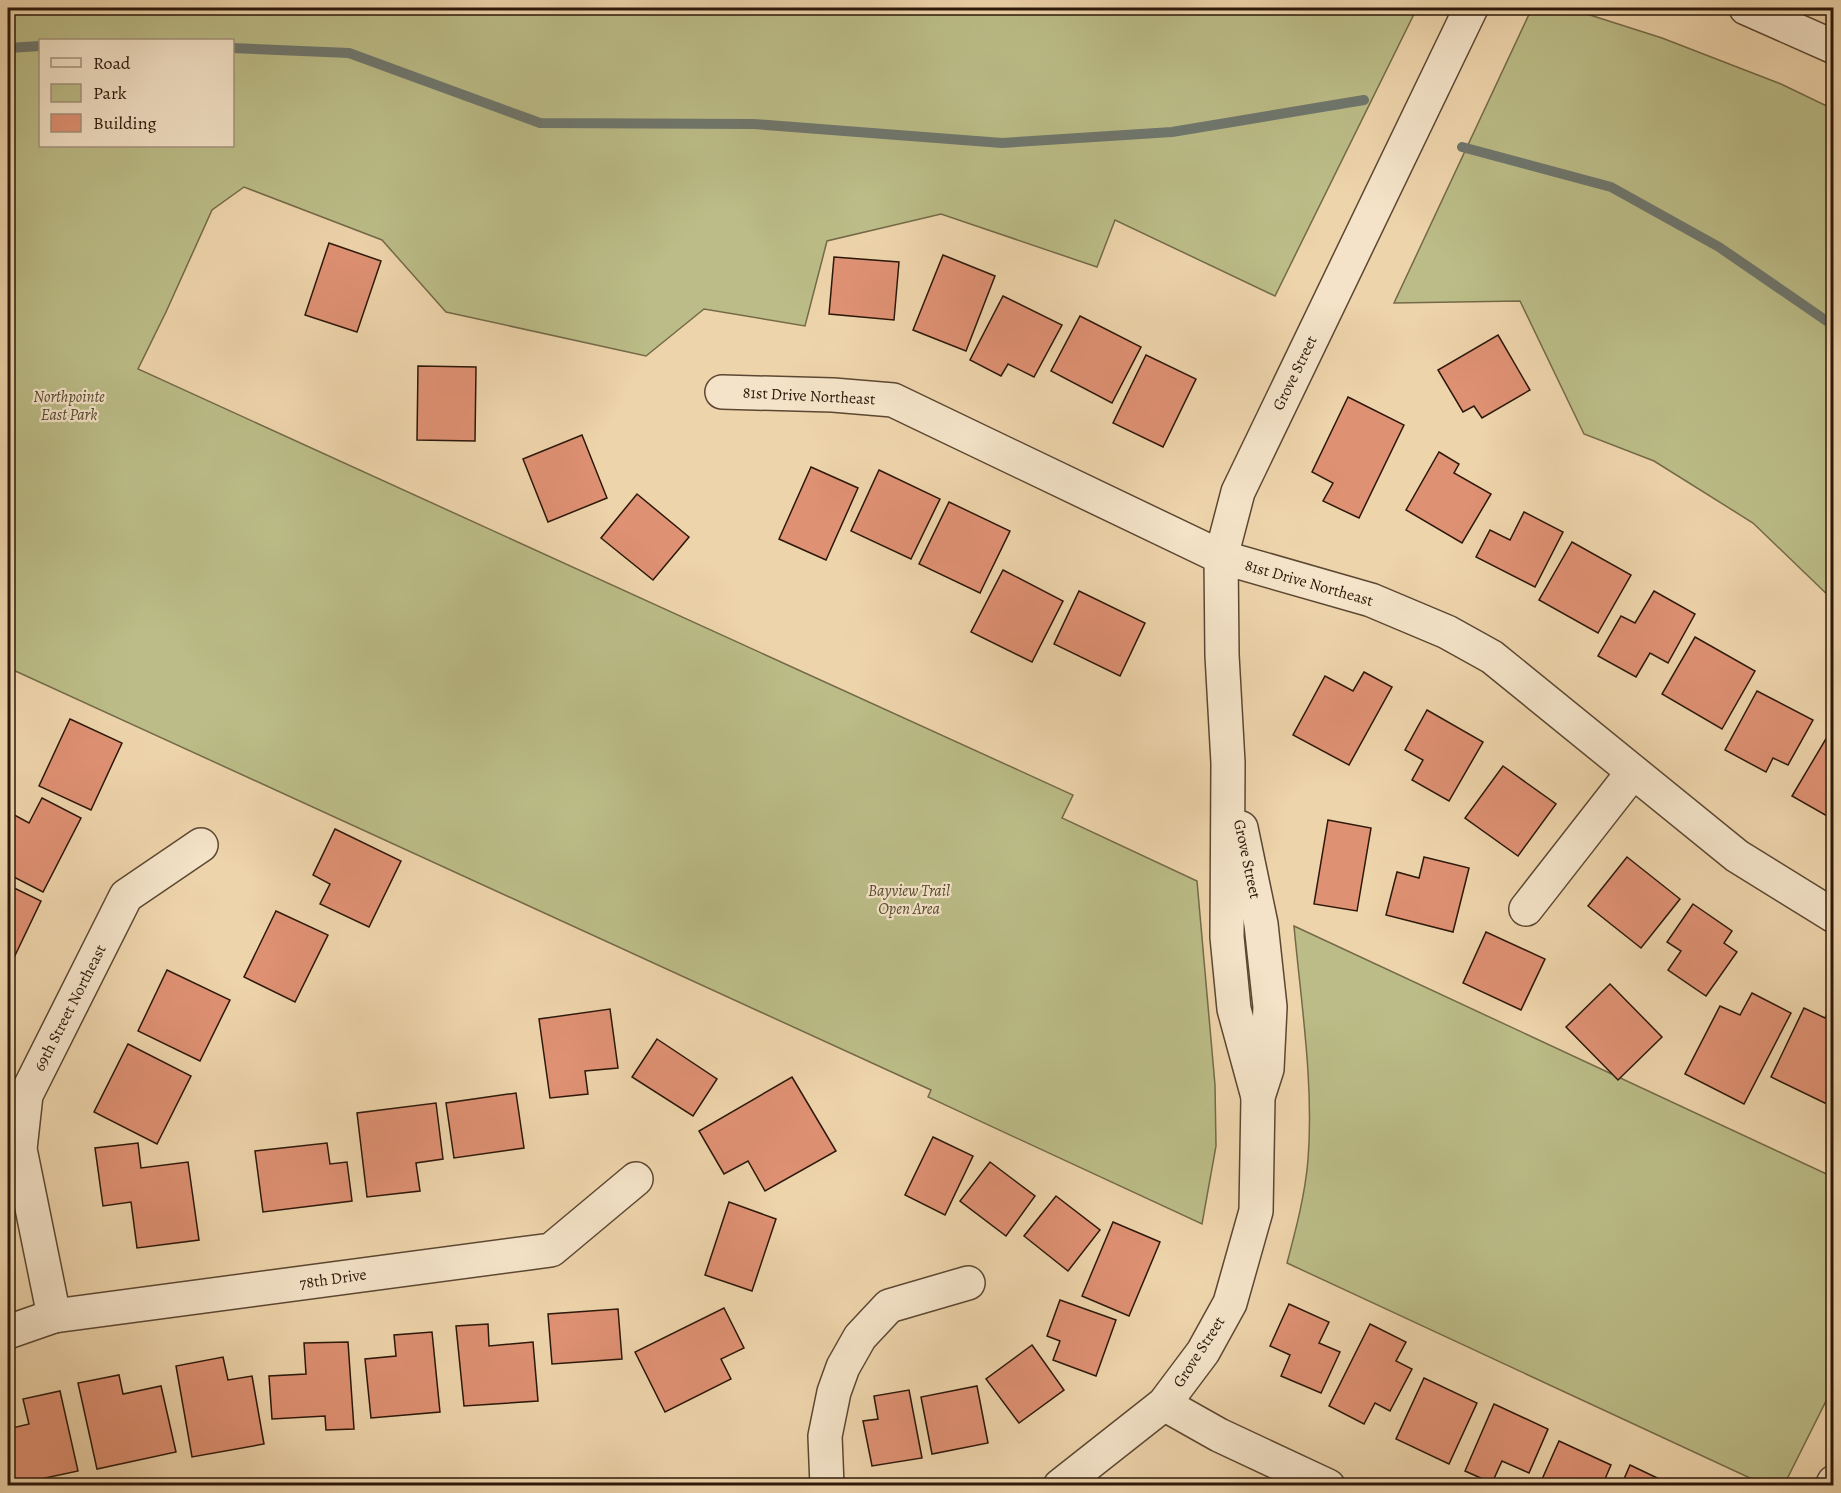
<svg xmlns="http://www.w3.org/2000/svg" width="1841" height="1493" viewBox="0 0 1841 1493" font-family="Alegreya,serif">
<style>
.green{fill:#bbbc87;stroke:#746a48;stroke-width:1.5;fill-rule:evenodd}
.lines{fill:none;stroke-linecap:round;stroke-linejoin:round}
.stream{stroke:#6f776e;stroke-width:10}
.building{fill:#df9173;stroke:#2c180a;stroke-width:1.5}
.minor-casing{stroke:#5c4732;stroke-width:36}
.minor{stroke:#f4e3c8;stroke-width:33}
.labels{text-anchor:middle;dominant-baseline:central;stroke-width:4.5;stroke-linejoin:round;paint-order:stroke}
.street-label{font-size:16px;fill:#2c180a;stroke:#f4e3c8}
.park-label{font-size:16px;font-style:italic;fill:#574930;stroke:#f4e3c8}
</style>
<rect width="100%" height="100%" fill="#eed4ab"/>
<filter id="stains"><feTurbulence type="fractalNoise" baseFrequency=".00333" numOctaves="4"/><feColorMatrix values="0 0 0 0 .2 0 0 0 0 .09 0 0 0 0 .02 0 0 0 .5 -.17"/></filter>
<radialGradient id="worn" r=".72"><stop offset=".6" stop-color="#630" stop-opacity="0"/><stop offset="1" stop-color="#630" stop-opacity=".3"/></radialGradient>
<g class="green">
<path d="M8 8H1417L1275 296 1115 220 1097 267 941 214 827 241 805 326 704 309 646 356 446 312 382 240 244 187 212 210 166 312 138 369 1073 795 1062 818 1197 881 1215 1085 1216 1146 1202 1224 928 1097 931 1090 11 669 8 676V321L12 311 8 309ZM40 40H232V146H40Z"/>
<polygon points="1532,8 1568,8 1662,38 1781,84 1833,109 1833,600 1753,523 1654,461 1584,434 1520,301 1394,303"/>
<path d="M1294 926 1833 1177V1387L1784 1485H1765L1287 1263C1296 1229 1305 1195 1308 1160 1314 1083 1301 1003 1294 926Z"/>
</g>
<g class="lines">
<g class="stream">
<polyline points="8,48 40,46"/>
<polyline points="232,48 349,53 540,123 754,124 1002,143 1172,132 1364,100"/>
<polyline points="1462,147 1611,187 1719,247 1834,326"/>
</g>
</g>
<g class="building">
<polygon points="329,243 381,261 357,332 305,315"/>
<polygon points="943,255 995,276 966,351 913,330"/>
<polygon points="834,257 899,262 894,320 829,314"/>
<polygon points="1003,296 1062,325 1034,377 1008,364 1001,376 970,360"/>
<polygon points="1080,316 1141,347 1112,403 1051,371"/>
<polygon points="1498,335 1530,390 1482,418 1474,406 1463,412 1438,370"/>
<polygon points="1146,355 1196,379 1163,447 1113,423"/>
<polygon points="418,366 476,367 475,441 417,440"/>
<polygon points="1348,397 1404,425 1359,518 1323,501 1333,483 1312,472"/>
<polygon points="582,435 607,498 548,522 523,459"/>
<polygon points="1439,452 1459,464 1454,473 1491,494 1462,543 1406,510"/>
<polygon points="811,467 858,488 826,560 779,539"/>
<polygon points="879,470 940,499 911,559 851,531"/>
<polygon points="637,494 689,537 653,580 601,538"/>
<polygon points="949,502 1010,531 980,593 919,564"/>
<polygon points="1524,512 1563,532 1535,587 1476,557 1490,530 1510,540"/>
<polygon points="1572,542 1631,575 1598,633 1539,600"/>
<polygon points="1003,570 1063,601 1032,662 971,632"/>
<polygon points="1079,591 1145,623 1120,676 1054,644"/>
<polygon points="1654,591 1695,614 1668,663 1650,653 1636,677 1598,656 1621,616 1635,623"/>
<polygon points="1695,637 1755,671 1722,729 1662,694"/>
<polygon points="1364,672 1392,687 1349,765 1293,735 1325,676 1353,691"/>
<polygon points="1757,691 1813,720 1788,765 1773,758 1766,772 1725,750"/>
<polygon points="1427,710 1483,742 1449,801 1412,780 1423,760 1405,750"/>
<polygon points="70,719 122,743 91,810 39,786"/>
<polygon points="1827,737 1834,741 1834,820 1792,796"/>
<polygon points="1503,766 1556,804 1518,856 1465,818"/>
<polygon points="42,798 81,818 43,892 8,874 8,814 9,812 29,823"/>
<polygon points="1328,820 1371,828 1357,911 1314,904"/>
<polygon points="335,829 401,861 369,927 320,904 330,884 313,875"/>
<polygon points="1424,857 1469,868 1453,932 1386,915 1397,872 1419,878"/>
<polygon points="1627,857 1680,899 1641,948 1588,906"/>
<polygon points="8,885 41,901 9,968 8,967"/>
<polygon points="1693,904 1732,931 1724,943 1737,952 1706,996 1668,970 1681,951 1667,942"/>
<polygon points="276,911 328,935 295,1002 244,977"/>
<polygon points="1486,932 1545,959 1521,1010 1463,983"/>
<polygon points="167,970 230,1000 200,1061 138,1031"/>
<polygon points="1610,984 1662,1037 1618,1080 1566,1027"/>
<polygon points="1752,993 1791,1013 1744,1104 1685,1074 1720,1006 1740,1015"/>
<polygon points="1834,998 1834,1101 1831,1106 1771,1077 1804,1008 1825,1018"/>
<polygon points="610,1009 618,1068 585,1071 588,1094 550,1098 539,1019"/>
<polygon points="657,1039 717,1079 693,1116 632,1077"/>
<polygon points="128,1044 191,1076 157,1144 94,1112"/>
<polygon points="792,1077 836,1151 765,1191 748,1161 724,1174 699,1131"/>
<polygon points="516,1093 524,1148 454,1158 446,1103"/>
<polygon points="436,1103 443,1159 416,1163 420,1191 367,1197 357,1113"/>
<polygon points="933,1137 973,1156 945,1215 905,1195"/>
<polygon points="138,1143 141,1168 188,1162 199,1240 137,1248 131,1202 103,1206 95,1148"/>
<polygon points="327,1143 330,1164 347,1162 352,1201 263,1212 255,1151"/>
<polygon points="990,1162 1035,1196 1006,1236 960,1201"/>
<polygon points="1056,1196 1100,1230 1068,1271 1024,1236"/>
<polygon points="729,1202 776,1219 752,1291 705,1275"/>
<polygon points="1113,1222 1160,1242 1129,1316 1082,1296"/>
<polygon points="1060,1300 1116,1320 1096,1376 1053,1360 1060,1341 1047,1336"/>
<polygon points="1289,1304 1329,1322 1319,1343 1340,1352 1321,1393 1281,1376 1290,1355 1270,1346"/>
<polygon points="724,1308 744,1348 721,1359 731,1379 665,1412 635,1352"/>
<polygon points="618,1309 622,1359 552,1364 548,1314"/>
<polygon points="488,1324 489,1346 533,1342 538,1401 464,1406 456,1326"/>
<polygon points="1370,1324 1406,1342 1396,1361 1412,1369 1390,1411 1375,1403 1364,1424 1329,1406"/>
<polygon points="432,1332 440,1412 371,1418 365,1359 396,1356 394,1335"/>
<polygon points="348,1342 354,1429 326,1430 325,1416 272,1419 269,1376 306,1374 304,1343"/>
<polygon points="1032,1345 1064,1390 1019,1423 986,1379"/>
<polygon points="223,1357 228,1380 252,1376 264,1444 192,1457 176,1366"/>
<polygon points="119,1375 123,1394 161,1386 176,1452 97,1469 78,1383"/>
<polygon points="1424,1378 1477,1403 1449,1464 1396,1439"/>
<polygon points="977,1386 988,1443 932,1454 921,1397"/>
<polygon points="909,1390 922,1458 872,1466 863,1421 878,1419 874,1396"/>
<polygon points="60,1391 78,1471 8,1486 8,1429 29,1424 23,1399"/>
<polygon points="1494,1404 1548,1429 1529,1473 1502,1461 1492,1483 1465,1471"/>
<polygon points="1559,1441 1611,1465 1602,1486 1539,1486"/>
<polygon points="1630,1465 1674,1486 1621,1486"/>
</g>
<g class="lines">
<defs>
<g id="minor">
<polyline points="1746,8 1834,47"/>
<polyline points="722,392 833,395 893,400 1221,557 1371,600 1447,632 1492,657 1737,856 1834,916"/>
<polyline points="1526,909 1633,772"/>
<polyline points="1258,1097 1234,1009 1227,937 1228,763 1222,655 1221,557 1238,492 1471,8"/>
<polyline points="54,1316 20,1149 26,1095 126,896 201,845"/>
<polyline points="8,1332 54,1316 551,1250 636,1179"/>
<polyline points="1164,1404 1219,1435 1328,1486"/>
<polyline points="827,1486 825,1436 834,1392 843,1367 860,1337 889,1306 968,1283"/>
<polyline points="1060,1486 1164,1404 1203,1352 1230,1303 1256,1211 1258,1097 1267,1069 1270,1007 1261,924 1241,828"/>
<polyline points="1832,1486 1834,1482"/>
</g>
</defs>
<use href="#minor" class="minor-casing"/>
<use href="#minor" class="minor"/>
</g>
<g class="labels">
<g class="street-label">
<text transform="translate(1295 373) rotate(-64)">Grove Street</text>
<text transform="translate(809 396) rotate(3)">81st Drive Northeast</text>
<text transform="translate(1309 583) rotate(16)">81st Drive Northeast</text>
<text transform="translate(1247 859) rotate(78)">Grove Street</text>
<text transform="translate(70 1008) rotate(-63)">69th Street Northeast</text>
<text transform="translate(333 1279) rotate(-8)">78th Drive</text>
<text transform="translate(1199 1352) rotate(-57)">Grove Street</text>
</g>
<g class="park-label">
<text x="69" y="397">Northpointe<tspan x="69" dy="18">East Park</tspan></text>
<text x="909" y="891">Bayview Trail<tspan x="909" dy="18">Open Area</tspan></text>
</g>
</g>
<rect width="1841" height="1493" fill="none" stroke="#eed4ab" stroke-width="30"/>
<rect x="9" y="9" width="1823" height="1475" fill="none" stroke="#2c180a" stroke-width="3"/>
<rect x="15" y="15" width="1811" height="1463" fill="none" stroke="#2c180a" stroke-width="1.5"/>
<rect x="39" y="39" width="195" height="108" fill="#f4e3c8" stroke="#a4927c" stroke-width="1.5"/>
<rect x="51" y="58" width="30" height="9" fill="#f4e3c8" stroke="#a4927c" stroke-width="1.5"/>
<text x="93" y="69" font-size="18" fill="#2c180a">Road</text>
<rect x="51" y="84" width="30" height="18" fill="#bbbc87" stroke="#a4927c" stroke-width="1.5"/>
<text x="93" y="99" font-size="18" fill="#2c180a">Park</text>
<rect x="51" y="114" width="30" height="18" fill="#df9173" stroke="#a4927c" stroke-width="1.5"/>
<text x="93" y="129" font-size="18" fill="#2c180a">Building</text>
<rect width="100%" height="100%" filter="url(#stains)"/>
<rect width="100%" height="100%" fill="url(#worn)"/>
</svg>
